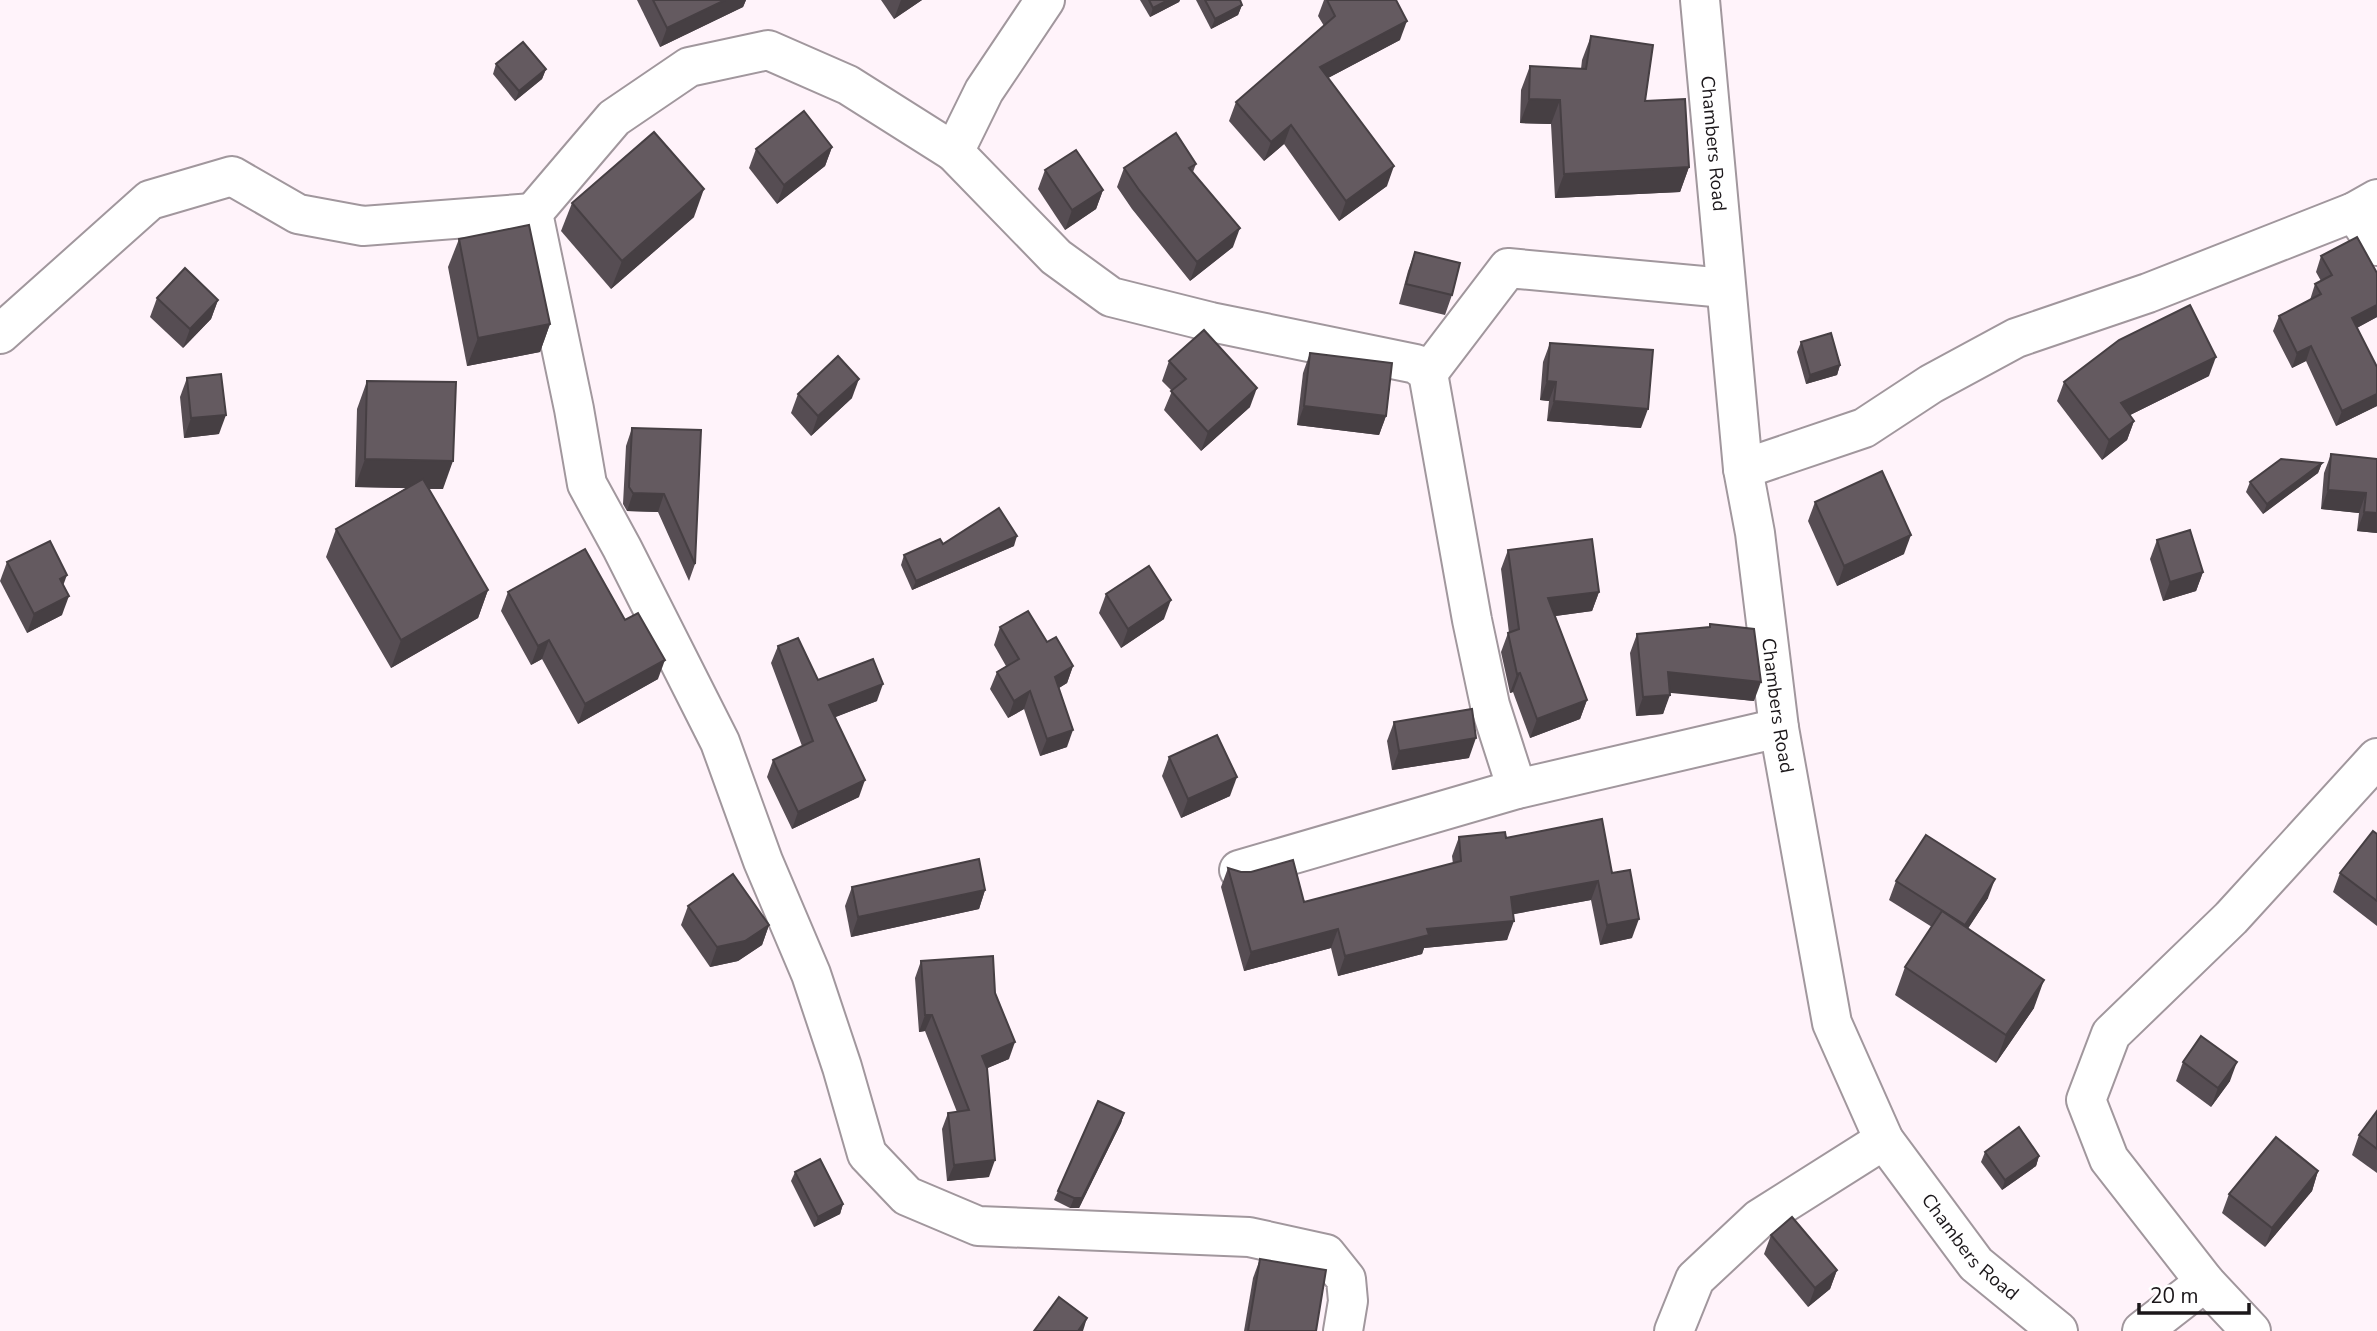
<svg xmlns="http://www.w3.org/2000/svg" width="2377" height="1331" viewBox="0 0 2377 1331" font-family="'Nunito Sans',sans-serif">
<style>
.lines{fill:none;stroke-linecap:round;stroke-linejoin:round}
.minor-casing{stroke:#a1979d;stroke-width:42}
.minor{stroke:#fff;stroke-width:38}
.wall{fill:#564d53}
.shaded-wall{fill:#463f43}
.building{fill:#645a60;stroke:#463f43;stroke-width:2}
.labels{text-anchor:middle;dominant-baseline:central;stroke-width:7;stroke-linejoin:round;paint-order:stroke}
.street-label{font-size:19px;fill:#1b171a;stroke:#fff}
</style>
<rect width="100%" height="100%" fill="#fff3fa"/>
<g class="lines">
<defs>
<g id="minor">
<polyline points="1045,0 984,91 954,152 1056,257 1111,297 1211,322 1416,364 1428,373 1472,620 1490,705 1517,789"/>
<path id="s1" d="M1700 0 1743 469 1755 533 1779 728 1832 1023 1884 1140 1976 1264 2058 1331"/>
<polyline points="954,152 848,85 768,50 689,67 614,118 533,213 574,409 587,484 622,548 720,742 763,861 811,974 842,1067 867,1154 907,1196 978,1226 1249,1237 1326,1254 1346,1279 1348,1301 1343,1331"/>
<polyline points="2354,212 2377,246"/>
<polyline points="0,334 150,200 232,176 298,214 363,226 533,213"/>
<polyline points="1428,373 1508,268 1725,288"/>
<polyline points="1743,469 1864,428 1931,384 2016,338 2148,293 2354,212 2377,199"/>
<polyline points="1239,870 1517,789 1779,728"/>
<polyline points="1674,1331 1695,1279 1759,1219 1884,1140"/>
<polyline points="2142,1331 2205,1282"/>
<polyline points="2251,1331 2205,1282 2109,1159 2086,1100 2111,1034 2231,918 2377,758"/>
</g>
</defs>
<use href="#minor" class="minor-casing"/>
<use href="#minor" class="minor"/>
</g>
<g class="wall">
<polygon points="637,0 746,0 743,7 660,47"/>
<polygon points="881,0 922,0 894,19"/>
<polygon points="1140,0 1180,0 1179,2 1150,17"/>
<polygon points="1196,0 1240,0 1242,5 1238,15 1211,29"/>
<polygon points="1324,0 1396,0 1400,40 1328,78 1387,186 1339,221 1284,144 1264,161 1229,121 1236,102 1324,26 1318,16"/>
<polygon points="1591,36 1645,101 1689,167 1680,192 1555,198 1551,124 1520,123 1521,90 1530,66 1581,69 1582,60"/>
<polygon points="496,64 546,69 542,79 515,101 493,74"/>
<polygon points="832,147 825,166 777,204 749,168 756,149"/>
<polygon points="1196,164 1193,172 1233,247 1190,281 1132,209 1117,187 1124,168"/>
<polygon points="1045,170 1103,190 1096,209 1065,230 1038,189"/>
<polygon points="572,203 694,217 611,289 561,231"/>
<polygon points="459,239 550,324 540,352 467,366 448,267"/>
<polygon points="1415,252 1452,295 1445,315 1399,304 1408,271"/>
<polygon points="2321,256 2377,317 2357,328 2377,367 2377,406 2336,426 2306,361 2292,368 2273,331 2279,316 2310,300 2315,284 2321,281 2316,272"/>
<polygon points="157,298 218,300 211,319 183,348 150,317"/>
<polygon points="1801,342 1840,365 1837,375 1806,384 1797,352"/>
<polygon points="1550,343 1641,428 1547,421 1549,401 1540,400 1543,362"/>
<polygon points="1310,353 1386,416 1379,435 1297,425 1303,373"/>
<polygon points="1169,361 1250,407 1201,451 1164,410 1172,391 1162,381"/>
<polygon points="2209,376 2130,415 2134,421 2127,440 2102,460 2057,401 2064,382"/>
<polygon points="187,378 219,434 184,438 180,397"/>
<polygon points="367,381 443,489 429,489 488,590 478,618 391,668 326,557 336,529 406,488 355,487 357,409"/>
<polygon points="798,394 852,398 811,436 791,413"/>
<polygon points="632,428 701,430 695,564 689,581 658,512 627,511 623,504 626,446"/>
<polygon points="2331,454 2377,459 2377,533 2357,531 2359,513 2321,509 2324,473"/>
<polygon points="2322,463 2318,473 2263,514 2246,492 2250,482"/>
<polygon points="1815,502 1904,554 1837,586 1808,521"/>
<polygon points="2157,540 2203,572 2196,591 2163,601 2150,559"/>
<polygon points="943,544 1014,546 912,590 901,565 904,555"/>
<polygon points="1508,550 1599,592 1592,611 1555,616 1587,700 1580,719 1530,738 1513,692 1510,693 1501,652 1508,633 1509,633 1501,569"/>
<polygon points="7,562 63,586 62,615 27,633 0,581"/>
<polygon points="508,592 658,679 578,724 542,659 531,665 501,611"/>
<polygon points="1106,594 1164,619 1121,648 1099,613"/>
<polygon points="1710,624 1754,701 1670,692 1663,714 1636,716 1630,653 1637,634 1709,627"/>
<polygon points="1000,627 1047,642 1073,666 1067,683 1059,688 1067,747 1040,756 1024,709 1008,718 990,689 997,672 1006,666 994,645"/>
<polygon points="778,646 818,680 877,701 835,717 859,797 792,829 767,777 773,760 802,746 771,663"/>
<polygon points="1394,722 1469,758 1392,770 1387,741"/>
<polygon points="1169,757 1230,796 1181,818 1162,776"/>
<polygon points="2377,834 2377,926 2333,892 2340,873"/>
<polygon points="1459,837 1506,838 1612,873 1632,938 1600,945 1591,900 1513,914 1507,940 1424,948 1422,954 1338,976 1331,948 1244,971 1221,887 1228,868 1304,902 1453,864 1452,856"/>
<polygon points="1896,881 1988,898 1968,928 2034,1008 1996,1063 1895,995 1905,967 1932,927 1889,900"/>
<polygon points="852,887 985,890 979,909 851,937 845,906"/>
<polygon points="688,906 769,925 762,945 738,961 710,967 681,925"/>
<polygon points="921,961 995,993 1009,1059 987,1068 989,1177 947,1181 942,1129 948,1113 957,1112 925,1031 919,1032 915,978"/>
<polygon points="2183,1062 2230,1081 2211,1107 2176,1081"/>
<polygon points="2377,1111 2377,1173 2352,1155 2359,1135"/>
<polygon points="1124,1113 1121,1123 1079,1208 1070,1208 1054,1200 1058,1191"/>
<polygon points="1985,1152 2039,1156 2036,1166 2002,1190 1981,1162"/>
<polygon points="2318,1171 2312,1191 2265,1247 2222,1213 2229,1194"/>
<polygon points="795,1172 843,1204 840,1214 814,1227 791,1181"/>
<polygon points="1771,1235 1837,1270 1830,1289 1808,1307 1764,1254"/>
<polygon points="1260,1259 1316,1331 1244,1331 1253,1278"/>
</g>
<g class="shaded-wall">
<polygon points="725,0 746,0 743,7 660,47 667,28"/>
<polygon points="901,0 922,0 894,19"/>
<polygon points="1168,0 1180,0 1179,2 1150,17 1153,8"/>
<polygon points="1242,5 1238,15 1211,29 1215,19"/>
<polygon points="1407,21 1400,40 1313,86 1320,67"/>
<polygon points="546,69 542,79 515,101 519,91"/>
<polygon points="1529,99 1560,100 1551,124 1520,123"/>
<polygon points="1291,125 1284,144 1264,161 1271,142"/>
<polygon points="832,147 825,166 777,204 784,185"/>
<polygon points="1394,166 1387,186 1339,221 1346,201"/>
<polygon points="1689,167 1680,192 1555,198 1564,174"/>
<polygon points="704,189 694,217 611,289 622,261"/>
<polygon points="1103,190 1096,209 1065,230 1072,210"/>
<polygon points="1240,228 1233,247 1190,281 1197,262"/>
<polygon points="218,300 211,319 183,348 190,329"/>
<polygon points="2377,305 2377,317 2347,333 2352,318"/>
<polygon points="550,324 540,352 467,366 478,338"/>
<polygon points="2311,346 2306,361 2292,368 2297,353"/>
<polygon points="2216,357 2209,376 2114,423 2121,403"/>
<polygon points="1840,365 1837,375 1806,384 1810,375"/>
<polygon points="859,379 852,398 811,436 818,416"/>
<polygon points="1547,381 1556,382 1549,401 1540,400"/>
<polygon points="1257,388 1250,407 1201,451 1208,432"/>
<polygon points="2377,394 2377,406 2336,426 2342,411"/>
<polygon points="1554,401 1648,409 1641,428 1547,421"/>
<polygon points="1304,406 1386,416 1379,435 1297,425"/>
<polygon points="226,415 219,434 184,438 191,418"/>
<polygon points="2134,421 2127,440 2102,460 2109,440"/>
<polygon points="365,459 453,461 443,489 355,487"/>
<polygon points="2322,463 2318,473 2263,514 2267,504"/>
<polygon points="2328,490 2366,493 2359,513 2321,509"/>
<polygon points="633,493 664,494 658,512 627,511"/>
<polygon points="2364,512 2377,513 2377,533 2357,531"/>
<polygon points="1911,535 1904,554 1837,586 1844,566"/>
<polygon points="1017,536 1014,546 912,590 916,581"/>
<polygon points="2203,572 2196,591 2163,601 2170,582"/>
<polygon points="67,575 60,594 60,579"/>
<polygon points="488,590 478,618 391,668 401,640"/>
<polygon points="1599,592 1592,611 1541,618 1548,598"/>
<polygon points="69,596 62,615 27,633 34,614"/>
<polygon points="1171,600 1164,619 1121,648 1128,629"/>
<polygon points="549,640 542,659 531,665 538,646"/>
<polygon points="665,660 658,679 578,724 585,704"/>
<polygon points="1073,666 1067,683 1049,694 1055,677"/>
<polygon points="1668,672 1761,682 1754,701 1661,692"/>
<polygon points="1520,673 1513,692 1510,693 1517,674"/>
<polygon points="883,684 877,701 823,722 829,705"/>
<polygon points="1030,691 1024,709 1008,718 1014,701"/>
<polygon points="1670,695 1663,714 1636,716 1643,697"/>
<polygon points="1587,700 1580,719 1530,738 1537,719"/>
<polygon points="1073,730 1067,747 1040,756 1047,739"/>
<polygon points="1476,738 1469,758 1392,770 1399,751"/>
<polygon points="1237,777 1230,796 1181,818 1188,799"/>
<polygon points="865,780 859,797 792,829 798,812"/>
<polygon points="1995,879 1988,898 1958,944 1965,925"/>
<polygon points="1598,881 1591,900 1504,916 1511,897"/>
<polygon points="985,890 979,909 851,937 858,917"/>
<polygon points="1639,919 1632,938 1600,945 1607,925"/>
<polygon points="1514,921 1507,940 1424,948 1422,954 1338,976 1345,956 1427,929"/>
<polygon points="769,925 762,945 738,961 710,967 717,947"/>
<polygon points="1338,929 1331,948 1244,971 1251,952"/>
<polygon points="2044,980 2034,1008 1996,1063 2006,1035"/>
<polygon points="925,1015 932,1015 925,1031 919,1032"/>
<polygon points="1015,1042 1009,1059 976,1073 982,1056"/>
<polygon points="2237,1062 2230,1081 2211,1107 2218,1088"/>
<polygon points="1124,1113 1121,1123 1079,1208 1070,1208 1074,1198"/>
<polygon points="2039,1156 2036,1166 2002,1190 2005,1180"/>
<polygon points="995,1160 989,1177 947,1181 954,1165"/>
<polygon points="2318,1171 2312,1191 2265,1247 2272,1228"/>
<polygon points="843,1204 840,1214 814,1227 818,1217"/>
<polygon points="1837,1270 1830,1289 1808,1307 1815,1288"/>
<polygon points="1087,1318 1083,1331 1078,1331"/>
</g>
<g class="building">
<polygon points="653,0 725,0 667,28"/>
<polygon points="1149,0 1168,0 1153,8"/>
<polygon points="1205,0 1240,0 1242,5 1215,19"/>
<polygon points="1327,0 1396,0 1407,21 1320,67 1394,166 1346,201 1291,125 1271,142 1236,102 1335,16"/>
<polygon points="1591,36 1653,45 1645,101 1685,99 1689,167 1564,174 1560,100 1529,99 1530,66 1586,69"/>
<polygon points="523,42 546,69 519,91 496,64"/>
<polygon points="804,111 832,147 784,185 756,149"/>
<polygon points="654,132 704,189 622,261 572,203"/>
<polygon points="1176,133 1196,164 1189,168 1240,228 1197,262 1139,190 1124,168"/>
<polygon points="1076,150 1103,190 1072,210 1045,170"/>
<polygon points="529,225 550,324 478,338 459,239"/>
<polygon points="2357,237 2377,273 2377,305 2352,318 2377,367 2377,394 2342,411 2311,346 2297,353 2279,316 2321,294 2315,284 2332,275 2321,256"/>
<polygon points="1415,252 1460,263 1452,295 1406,284"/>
<polygon points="185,268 218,300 190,329 157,298"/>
<polygon points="2190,305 2216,357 2121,403 2134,421 2109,440 2064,382 2119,340"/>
<polygon points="1204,330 1257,388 1208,432 1171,391 1186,379 1169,361"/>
<polygon points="1831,333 1840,365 1810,375 1801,342"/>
<polygon points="1550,343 1653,350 1648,409 1554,401 1556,382 1547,381"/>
<polygon points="1310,353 1392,363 1386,416 1304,406"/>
<polygon points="838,356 859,379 818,416 798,394"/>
<polygon points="221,374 226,415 191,418 187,378"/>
<polygon points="367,381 456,382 453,461 365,459"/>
<polygon points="632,428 701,430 695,564 664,494 633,493 629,487"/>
<polygon points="2331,454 2377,459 2377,513 2364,512 2366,493 2328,490"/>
<polygon points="2281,459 2322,463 2267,504 2250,482"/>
<polygon points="1882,471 1911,535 1844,566 1815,502"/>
<polygon points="423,479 488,590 401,640 336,529"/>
<polygon points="999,508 1017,536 916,581 904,555 940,539 943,544"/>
<polygon points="2190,530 2203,572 2170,582 2157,540"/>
<polygon points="1592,539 1599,592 1548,598 1587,700 1537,719 1520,673 1517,674 1508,633 1519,629 1508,550"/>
<polygon points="50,541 67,575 60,579 69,596 34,614 7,562"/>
<polygon points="585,549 625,620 638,613 665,660 585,704 549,640 538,646 508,592"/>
<polygon points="1149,566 1171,600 1128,629 1106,594"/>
<polygon points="1028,611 1047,642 1056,637 1073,666 1055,677 1073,730 1047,739 1030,691 1014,701 997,672 1019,659 1000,627"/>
<polygon points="1710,624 1754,629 1761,682 1668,672 1670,695 1643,697 1637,634 1710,627"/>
<polygon points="798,638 818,680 873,659 883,684 829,705 865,780 798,812 773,760 813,741 778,646"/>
<polygon points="1472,709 1476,738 1399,751 1394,722"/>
<polygon points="1217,735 1237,777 1188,799 1169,757"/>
<polygon points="1602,819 1612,873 1630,870 1639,919 1607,925 1598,881 1511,897 1514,921 1427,929 1429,935 1345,956 1338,929 1251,952 1228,868 1241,872 1251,872 1293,860 1304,902 1461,861 1459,837 1505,832 1506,838"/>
<polygon points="2373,831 2377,834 2377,901 2340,873"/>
<polygon points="1926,835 1995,879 1965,925 1896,881"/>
<polygon points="979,859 985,890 858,917 852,887"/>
<polygon points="733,874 769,925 745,941 717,947 688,906"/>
<polygon points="1942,911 2044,980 2006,1035 1905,967"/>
<polygon points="993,956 995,993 1015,1042 982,1056 987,1068 995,1160 954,1165 948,1113 969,1110 932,1015 925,1015 921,961"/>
<polygon points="2201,1036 2237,1062 2218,1088 2183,1062"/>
<polygon points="1098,1101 1124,1113 1082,1198 1074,1198 1058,1191"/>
<polygon points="2377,1111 2377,1149 2359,1135"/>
<polygon points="2019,1127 2039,1156 2005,1180 1985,1152"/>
<polygon points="2276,1137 2318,1171 2272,1228 2229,1194"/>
<polygon points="820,1159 843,1204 818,1217 795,1172"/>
<polygon points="1792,1217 1837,1270 1815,1288 1771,1235"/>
<polygon points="1260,1259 1326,1270 1316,1331 1248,1331"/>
<polygon points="1059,1297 1087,1318 1078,1331 1034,1331"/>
</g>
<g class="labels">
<g class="street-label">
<text stroke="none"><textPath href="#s1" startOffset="144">Chambers Road</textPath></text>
<text stroke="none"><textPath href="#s1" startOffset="710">Chambers Road</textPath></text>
<text stroke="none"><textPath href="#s1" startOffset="1298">Chambers Road</textPath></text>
</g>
</g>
<path d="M2139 1303v10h110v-10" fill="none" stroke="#1b171a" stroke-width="3.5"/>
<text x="2150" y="1303" font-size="21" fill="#1b171a" stroke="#ffffff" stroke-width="5" paint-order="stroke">20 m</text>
</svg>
